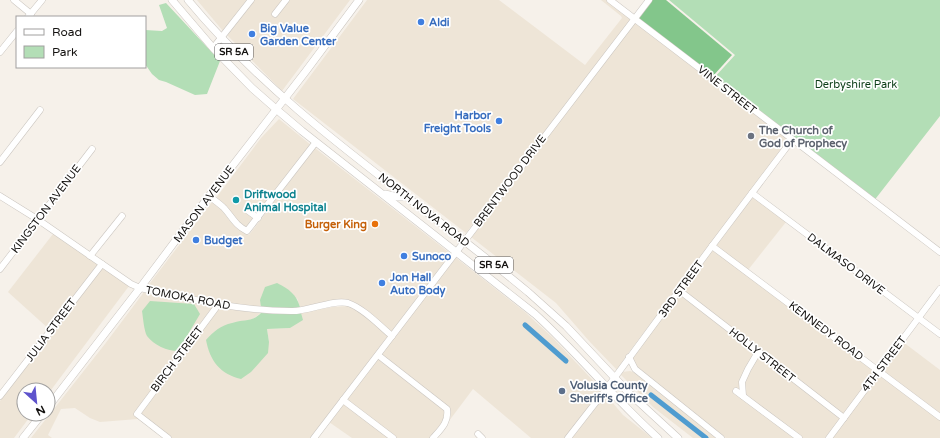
<svg xmlns="http://www.w3.org/2000/svg" width="940" height="438" viewBox="0 0 940 438" font-family="'Varela Round',sans-serif">
<style>
.built{fill:#eee5d7}
.green{fill:#b3deb6}
.forest{fill:#83c68b}
.lines{fill:none;stroke-linecap:round;stroke-linejoin:round}
.canal{stroke:#4f9cd0;stroke-width:5}
.minor-casing{stroke:#cbc6c0;stroke-width:7}
.major-casing{stroke:#cbc6c0;stroke-width:8}
.minor{stroke:#fff;stroke-width:6}
.major{stroke:#fff;stroke-width:7}
.shop-dot{fill:#3f7fe0;stroke:#fff;stroke-width:1.5}
.worship-dot{fill:#6b7280;stroke:#fff;stroke-width:1.5}
.culture-dot{fill:#0f9aa8;stroke:#fff;stroke-width:1.5}
.food-dot{fill:#e8710a;stroke:#fff;stroke-width:1.5}
.service-dot{fill:#5c6f8a;stroke:#fff;stroke-width:1.5}
.labels{text-anchor:middle;dominant-baseline:central;stroke-width:3.5;stroke-linejoin:round;paint-order:stroke}
.shield{fill:#fff;stroke:#5a5958;stroke-width:1}
.shield-label{font-size:10px;font-weight:bold;fill:#141210}
.shop-label{font-size:11px;font-weight:bold;fill:#366cbe;stroke:#fff;text-anchor:start}
.park-label{font-size:11px;fill:#0d3e18;stroke:#fff}
.street-label{font-size:11px;fill:#141210;stroke:#fff}
.worship-label{font-size:11px;font-weight:bold;fill:#5b616d;stroke:#fff;text-anchor:start}
.culture-label{font-size:11px;font-weight:bold;fill:#0d838f;stroke:#fff;text-anchor:start}
.food-label{font-size:11px;font-weight:bold;fill:#c56008;stroke:#fff;text-anchor:end}
.service-label{font-size:11px;font-weight:bold;fill:#4e5e75;stroke:#fff;text-anchor:start}
</style>
<rect width="100%" height="100%" fill="#f6f1ea"/>
<g class="built">
<polygon points="197,0 247,0 223,31"/>
<polygon points="254,0 283,0 271,14 275,18 290,0 350,0 282,91 227,35"/>
<polygon points="367,0 499,0 585,65 622,18 621,16 601,0 606,0 631,19 466,233 293,99"/>
<polygon points="635,23 789,141 626,356 617,370 590,342 556,303 471,237"/>
<polygon points="279,119 311,145 258,214 246,206 244,211 255,218 247,228 241,225 216,198 261,138"/>
<polygon points="315,148 451,254 391,332 360,306 331,301 300,307 297,298 261,307 217,302 147,287 212,202 222,210 229,220 238,229 249,235"/>
<polygon points="753,197 786,222 748,270 716,246"/>
<polygon points="53,234 98,264 49,329 8,292"/>
<polygon points="713,250 875,371 843,415 683,291"/>
<polygon points="455,257 525,312 552,337 602,390 565,438 531,438 473,389 449,421 451,416 450,409 381,355"/>
<polygon points="102,267 129,286 48,394 48,390 24,390 24,414 32,414 14,438 0,438 0,401"/>
<polygon points="144,292 213,307 134,414 146,425 138,419 100,422 90,418 75,408 61,409 48,435 52,438 31,438 105,344"/>
<polygon points="680,295 840,419 825,438 803,438 736,388 733,392 795,438 726,438 637,368 632,358"/>
<polygon points="347,306 358,311 388,336 310,438 172,438 141,414 219,308 261,313 251,320 232,323 269,342 267,329 290,328 301,313 332,307"/>
<polygon points="903,342 940,370 940,414 882,370"/>
<polygon points="378,359 445,411 444,420 430,438 397,438 347,400"/>
<polygon points="630,371 635,373 717,438 693,438 653,407 620,374 622,372"/>
<polygon points="879,374 940,420 940,438 832,438"/>
<polygon points="606,395 623,415 652,438 572,438"/>
<polygon points="344,404 389,438 352,438 329,422"/>
</g>
<g class="green">
<polygon points="669,0 940,0 940,116 873,202 713,79 735,55"/>
<polygon points="166,3 220,61 207,94 195,95 166,82 159,80 152,74 145,64 145,30 162,31 167,28 159,5"/>
<path d="M277 283C289 289 296 294 300 307L293 309 261 307 260 300 265 287Z"/>
<path d="M150 301 194 304 200 314 178 351C167 351 154 345 147 336 144 331 143 317 142 311Z"/>
<path d="M261 313 293 314 301 313 303 320 290 328 267 329 269 342 268 353 251 372 241 379C220 374 210 361 206 340 213 332 221 325 232 323 244 319 251 323 261 313Z"/>
</g>
<polygon class="forest" points="652,0 666,0 732,55 713,76 638,18"/>
<g class="lines">
<g class="canal">
<polyline points="525,325 566,361"/>
<polyline points="651,395 706,438"/>
</g>
<defs>
<g id="minor">
<polyline points="14,0 31,14"/>
<polyline points="610,0 940,252"/>
<polyline points="275,14 286,0"/>
<polyline points="28,17 42,0"/>
<polyline points="213,48 251,0"/>
<polyline points="0,52 17,31"/>
<polyline points="0,162 40,110"/>
<polyline points="752,193 940,334"/>
<path d="M0 196 37 219 131 284 140 288C190 299 239 311 291 311 307 312 333 299 348 303 363 308 380 326 392 336"/>
<path d="M209 196C214 200 220 204 224 208 233 218 235 225 247 231L316 142"/>
<polyline points="247,210 258,218"/>
<polyline points="712,246 940,417"/>
<polyline points="90,256 122,216"/>
<polyline points="0,269 92,149"/>
<polyline points="680,291 844,418"/>
<path d="M378 355 447 409C449 422 441 429 433 438"/>
<polyline points="629,357 635,369 721,438"/>
<polyline points="736,391 799,438"/>
<polyline points="0,396 102,264"/>
<polyline points="743,396 742,382 748,369 758,352"/>
<polyline points="343,400 393,438"/>
<polyline points="478,434 482,438"/>
<polyline points="168,438 137,414 218,305"/>
<polyline points="314,438 649,0"/>
<polyline points="568,438 607,388 712,246 792,140"/>
<polyline points="829,438 940,289"/>
</g>
<g id="major">
<path d="M172 0 213 48 252 88 276 109 302 131 535 314C578 353 614 399 658 438"/>
<path d="M188 0C284 116 413 196 528 292L566 326 629 393 678 438"/>
<polyline points="385,194 398,197 407,197"/>
<polyline points="48,407 140,288 209,196 306,71 359,0"/>
<polyline points="23,438 42,414"/>
</g>
</defs>
<use href="#minor" class="minor-casing"/>
<use href="#major" class="major-casing"/>
<use href="#minor" class="minor"/>
<use href="#major" class="major"/>
</g>
<g class="shop-dot">
<circle cx="421" cy="22" r="4"/>
<circle cx="252" cy="34" r="4"/>
<circle cx="499" cy="121" r="4"/>
<circle cx="196" cy="240" r="4"/>
<circle cx="404" cy="256" r="4"/>
<circle cx="382" cy="283" r="4"/>
</g>
<circle class="worship-dot" cx="751" cy="136" r="4"/>
<circle class="culture-dot" cx="236" cy="200" r="4"/>
<circle class="food-dot" cx="375" cy="224" r="4"/>
<circle class="service-dot" cx="562" cy="391" r="4"/>
<g class="labels">
<g class="shield">
<rect x="215" y="44" width="38" height="16" rx="3"/>
<rect x="475" y="257" width="38" height="16" rx="3"/>
</g>
<g class="shield-label">
<text x="234" y="52">SR 5A</text>
<text x="494" y="265">SR 5A</text>
</g>
<g class="shop-label">
<text x="429" y="22">Aldi</text>
<text x="260" y="28">Big Value<tspan x="260" dy="13">Garden Center</tspan></text>
<text x="491" y="115" text-anchor="end">Harbor<tspan x="491" dy="13">Freight Tools</tspan></text>
<text x="204" y="240">Budget</text>
<text x="412" y="256">Sunoco</text>
<text x="390" y="277">Jon Hall<tspan x="390" dy="13">Auto Body</tspan></text>
</g>
<g class="park-label">
<text x="856" y="84">Derbyshire Park</text>
</g>
<g class="street-label">
<text transform="translate(727 90) rotate(38)">VINE STREET</text>
<text transform="translate(510 181) rotate(-53)">BRENTWOOD DRIVE</text>
<text transform="translate(204 204) rotate(-53)">MASON AVENUE</text>
<text transform="translate(46 209) rotate(-53)">KINGSTON AVENUE</text>
<text transform="translate(424 210) rotate(38)">NORTH NOVA ROAD</text>
<text transform="translate(846 264) rotate(37)">DALMASO DRIVE</text>
<text transform="translate(681 289) rotate(-54)">3RD STREET</text>
<text transform="translate(188 298) rotate(11)">TOMOKA ROAD</text>
<text transform="translate(51 330) rotate(-53)">JULIA STREET</text>
<text transform="translate(826 331) rotate(37)">KENNEDY ROAD</text>
<text transform="translate(762 355) rotate(38)">HOLLY STREET</text>
<text transform="translate(177 359) rotate(-53)">BIRCH STREET</text>
<text transform="translate(884 364) rotate(-53)">4TH STREET</text>
</g>
<g class="worship-label">
<text x="759" y="130">The Church of<tspan x="759" dy="13">God of Prophecy</tspan></text>
</g>
<g class="culture-label">
<text x="244" y="194">Driftwood<tspan x="244" dy="13">Animal Hospital</tspan></text>
</g>
<g class="food-label">
<text x="367" y="224">Burger King</text>
</g>
<g class="service-label">
<text x="570" y="385">Volusia County<tspan x="570" dy="13">Sheriff's Office</tspan></text>
</g>
</g>
<rect x="16" y="16" width="130" height="52" fill="#ffffff" stroke="#a1a09f"/>
<rect x="24" y="29" width="20" height="6" fill="#ffffff" stroke="#a1a09f"/>
<text x="52" y="36" font-size="12" fill="#141210">Road</text>
<rect x="24" y="46" width="20" height="12" fill="#b3deb6" stroke="#a1a09f"/>
<text x="52" y="56" font-size="12" fill="#141210">Park</text>
<g transform="translate(36 402) rotate(153)"><circle r="19" fill="#ffffff" stroke="#a1a09f"/>
<path d="M0-3L7 15L0 10L-7 15Z" fill="#5e53cc"/>
<text y="-6" font-size="11" font-weight="bold" text-anchor="middle" fill="#141210">N</text>
</g>
</svg>
